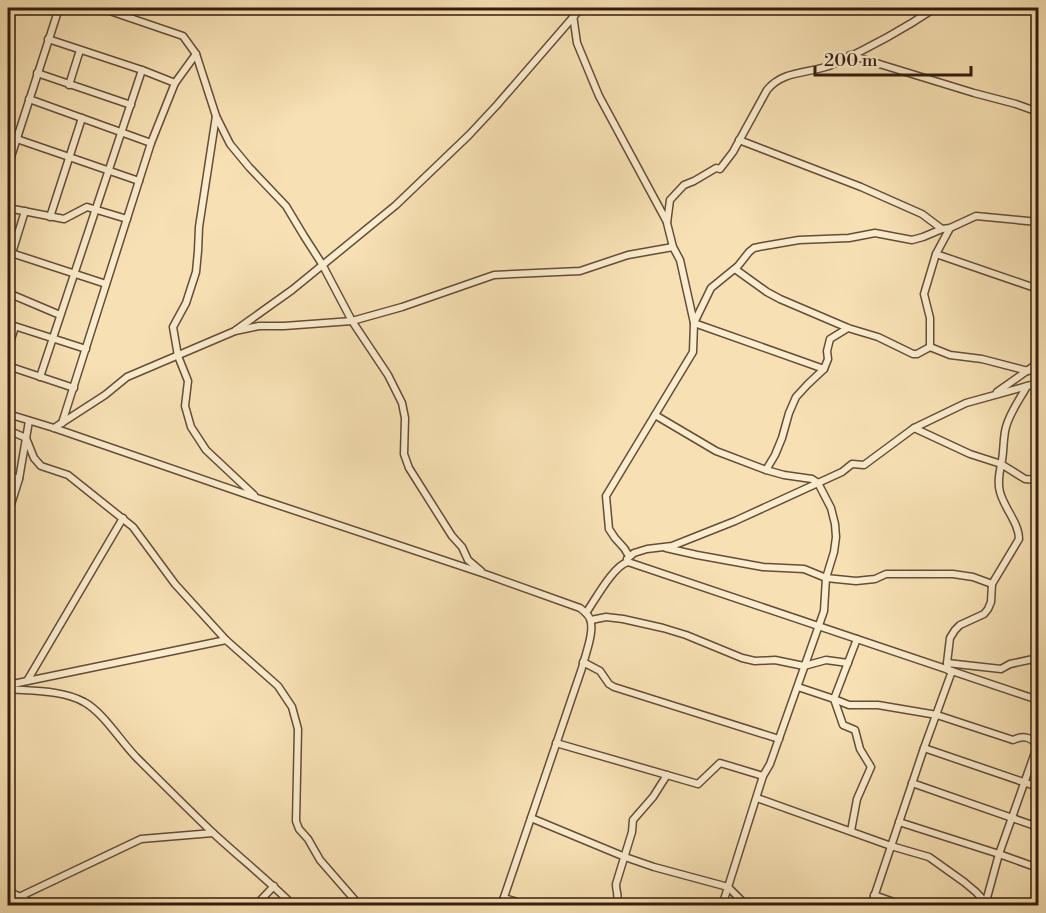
<svg xmlns="http://www.w3.org/2000/svg" width="1046" height="913" viewBox="0 0 1046 913" font-family="'Libre Bodoni',serif">
<style>
.lines{fill:none;stroke-linecap:round;stroke-linejoin:round}
.minor-casing{stroke:#654d36;stroke-width:9}
.minor{stroke:#faecce;stroke-width:6}
</style>
<rect width="100%" height="100%" fill="#f7e1b4"/>
<filter id="stains"><feTurbulence type="fractalNoise" baseFrequency=".00333" numOctaves="4"/><feColorMatrix values="0 0 0 0 .2 0 0 0 0 .09 0 0 0 0 .02 0 0 0 .5 -.17"/></filter>
<radialGradient id="worn" r=".72"><stop offset=".6" stop-color="#630" stop-opacity="0"/><stop offset="1" stop-color="#630" stop-opacity=".3"/></radialGradient>
<g class="lines">
<defs>
<g id="minor">
<polyline points="101,8 183,36 196,54 216,116 230,144 249,167 286,206 304,236 322,264 352,321 388,375 402,403 405,418 404,454 409,468 452,536 462,547 468,560 481,571"/>
<polyline points="572,8 577,43 599,96 667,222"/>
<polyline points="48,39 142,70 175,83"/>
<polyline points="850,55 974,93 1016,104 1038,112"/>
<polyline points="37,73 131,105"/>
<polyline points="69,85 80,50"/>
<polyline points="29,99 151,143"/>
<polyline points="216,116 199,227 198,251 196,272 186,303 173,327 178,356 188,381 185,406 191,427 206,450 254,495"/>
<polyline points="8,136 139,181"/>
<polyline points="739,140 861,187 922,214 942,229"/>
<polyline points="8,166 59,8"/>
<polyline points="8,208 64,219 87,207 127,219"/>
<polyline points="50,217 82,118"/>
<polyline points="8,252 106,284"/>
<polyline points="936,254 1038,289"/>
<polyline points="8,266 25,211"/>
<polyline points="735,269 767,292 780,299 848,328 878,337 913,354 917,354 930,347 950,355 982,359 1028,371"/>
<polyline points="8,293 60,315"/>
<polyline points="8,324 86,349"/>
<polyline points="236,330 292,290 396,205 469,135 497,105 581,8"/>
<polyline points="930,347 930,318 924,294 936,254 950,228"/>
<polyline points="8,348 15,327"/>
<polyline points="8,366 74,388"/>
<path d="M824 369 694 323 680 260 673 247 667 223 670 200 684 185 694 181 716 168 720 169 733 152 767 90C784 69 812 74 834 64 869 48 904 29 935 8"/>
<polyline points="40,377 142,70"/>
<polyline points="997,392 1038,363"/>
<path d="M8 414 54 428 257 498 485 574 580 608C584 611 588 614 590 619 595 631 585 655 582 668L501 906"/>
<polyline points="655,415 716,451 766,470 784,475 812,479 818,483 831,508 835,524 836,537 834,552 826,578 824,611 770,764 763,776 722,906"/>
<polyline points="62,423 151,143 175,83 196,54"/>
<polyline points="54,428 105,395 127,377 235,331 259,326 284,326 352,321 402,307 494,275 580,271 628,255 673,247"/>
<polyline points="914,428 970,454 1001,464 1025,479 1038,480"/>
<polyline points="8,430 26,438 34,458 41,466 68,475 133,527 175,584 226,640 278,686 292,707 298,729 296,821 299,829 308,839 320,860 360,906"/>
<polyline points="766,470 775,455 782,438 789,413 796,397 808,384 824,369 828,359 827,351 830,339 848,328"/>
<polyline points="8,475 19,479"/>
<polyline points="8,514 19,479 29,421"/>
<polyline points="666,548 697,555 763,567 804,569 826,578 856,581 875,579 886,574 953,574 973,577 992,584"/>
<polyline points="629,556 624,548 615,538 609,529 606,496 693,352 694,323 711,288 738,266 749,252 754,248 764,246 799,240 849,238 875,233 912,240 923,237 942,229 950,228 976,216 1038,222"/>
<polyline points="627,559 634,553 647,549 672,546 735,521 842,472 852,464 864,465 914,428 966,403 1038,383"/>
<path d="M586 613C595 600 614 565 628 562L1038 700"/>
<polyline points="591,620 606,617 623,619 663,628 686,635 742,658 755,661 775,660 804,666 826,660 848,663"/>
<polyline points="583,662 600,671 609,684 614,687 779,739"/>
<polyline points="947,663 1001,669 1010,664 1038,658"/>
<path d="M948 670 947 663 950 638 955 630 960 625 984 614 988 609 991 602 992 584 1019 539C1019 523 1004 508 1000 492 997 481 1000 470 1002 460 1004 449 1003 438 1006 427 1010 412 1020 399 1027 386"/>
<polyline points="27,681 123,518"/>
<polyline points="8,685 226,640"/>
<path d="M798 687 834 699 849 705H878L937 715 1013 740C1024 735 1031 737 1038 746"/>
<path d="M8 689C31 691 63 690 84 702 103 712 121 742 137 758 162 783 187 808 212 832 239 857 268 880 294 906"/>
<polyline points="556,743 698,784 720,763 763,776"/>
<polyline points="924,748 1038,787"/>
<polyline points="912,783 1038,827"/>
<polyline points="757,798 891,846 929,857 964,882 976,892 989,906"/>
<polyline points="531,818 625,857 654,867 728,887 747,906"/>
<polyline points="899,822 999,854 1038,868"/>
<polyline points="851,831 857,799 871,767 860,749 855,730 843,725 834,699 857,639"/>
<polyline points="8,889 10,892 38,906"/>
<polyline points="874,895 905,906"/>
<polyline points="19,897 141,839 213,833"/>
<polyline points="504,898 530,906"/>
<polyline points="985,905 999,854 1038,744"/>
<polyline points="255,906 274,886"/>
<path d="M616 906C620 895 616 894 616 884L632 832 633 820 653 797 667 775"/>
<polyline points="871,906 924,748 952,671"/>
</g>
</defs>
<use href="#minor" class="minor-casing"/>
<use href="#minor" class="minor"/>
</g>
<rect width="1046" height="913" fill="none" stroke="#f7e1b4" stroke-width="30"/>
<rect x="9" y="9" width="1028" height="895" fill="none" stroke="#341c0c" stroke-width="3"/>
<rect x="15" y="15" width="1016" height="883" fill="none" stroke="#341c0c" stroke-width="1.5"/>
<path d="M815 66v9h156v-9" fill="none" stroke="#341c0c" stroke-width="3"/>
<text x="824" y="66" font-size="18" fill="#341c0c" stroke="#faecce" stroke-width="4.5" paint-order="stroke">200 m</text>
<rect width="100%" height="100%" filter="url(#stains)"/>
<rect width="100%" height="100%" fill="url(#worn)"/>
</svg>
